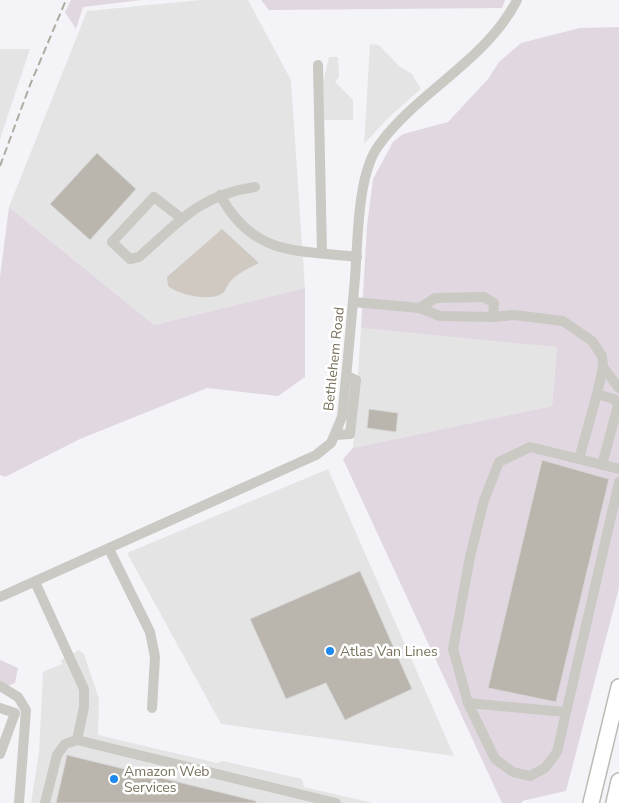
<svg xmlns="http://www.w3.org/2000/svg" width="619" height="803" viewBox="0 0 619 803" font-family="'Nunito Sans',sans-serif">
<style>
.built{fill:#e5e4e5}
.green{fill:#e0d7e1}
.water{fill:#d0c9c1}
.building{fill:#bbb6ad;stroke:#d7d6d8}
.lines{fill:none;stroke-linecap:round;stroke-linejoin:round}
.highway-casing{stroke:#bcbab4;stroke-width:18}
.minor{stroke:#cbc9c4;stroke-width:10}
.highway{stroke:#fff;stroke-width:15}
.rail{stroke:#aeaaa0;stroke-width:2;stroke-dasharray:8 4;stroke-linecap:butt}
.poi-dot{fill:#1d88ed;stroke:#fff;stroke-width:2}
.labels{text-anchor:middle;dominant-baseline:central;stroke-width:5;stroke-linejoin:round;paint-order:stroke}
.street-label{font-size:14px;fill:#7a715c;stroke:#fff}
.poi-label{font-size:14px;fill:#7a715c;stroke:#fff;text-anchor:start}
</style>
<rect width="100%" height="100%" fill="#f4f3f7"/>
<g class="built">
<polygon points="201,0 248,0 291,80 305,288 154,325 9,207 87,11"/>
<polygon points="370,44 379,45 399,66 412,74 421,89 389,117 364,144"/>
<polygon points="0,49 30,49 0,139"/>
<polygon points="329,57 338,57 339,77 335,82 353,100 353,120 324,120 323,82"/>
<polygon points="361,328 557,346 552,406 353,448"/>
<polygon points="328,469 454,756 221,724 127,553"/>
<polygon points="79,650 84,654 99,699 98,735 217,763 223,761 302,779 304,787 373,803 31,803 39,752 43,672 62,664 61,660"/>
</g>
<g class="green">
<polygon points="71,0 142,0 83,7 76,29 65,12"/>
<polygon points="261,0 505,0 502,8 269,10"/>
<polygon points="619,27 619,588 566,791 522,801 522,803 502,803 343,459 353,448 552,406 557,347 361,328 367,226 373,179 393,142 403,134 448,122 488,79 499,62 521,43 580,28"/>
<polygon points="9,207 154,325 305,288 305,377 278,396 207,388 80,439 5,477 0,475 0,277"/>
<polygon points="0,660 18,668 15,683 8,686 0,682"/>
</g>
<path class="water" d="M222 229 259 263C249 268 236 274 229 283 227 286 226 290 223 293 211 302 178 295 168 286L167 277Z"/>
<g class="building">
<polygon points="97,153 136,189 90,240 50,204"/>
<polygon points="369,409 398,413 396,432 367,428"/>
<polygon points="542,460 609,479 556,702 488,688"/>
<polygon points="360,571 412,689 345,720 326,683 286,699 250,619"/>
<polygon points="67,755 256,801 256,803 56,803"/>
</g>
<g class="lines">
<defs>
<g id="highway">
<polyline points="591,803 619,687"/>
<polyline points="614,803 619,781"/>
</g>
</defs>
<use href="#highway" class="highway-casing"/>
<g class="minor">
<polyline points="318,65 322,253"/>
<path d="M220 195C253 256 296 250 357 257"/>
<path d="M181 218 154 197 112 242 130 259 139 257C179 222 199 195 255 187"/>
<polyline points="353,302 420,308 440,316 493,317 514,315 563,321 592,341 602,356 603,367 619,388"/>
<polyline points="420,308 435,298 484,297 494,303 493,317"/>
<polyline points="597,394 603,367"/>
<polyline points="336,435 350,434 356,380 347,376"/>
<polyline points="579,459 597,394 614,399 618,405 602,465"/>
<polyline points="619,469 530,447 499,462 484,500 470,557 453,649 468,703 495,759 513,772 530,776 545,768 557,752 619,482"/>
<polyline points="109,549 150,632 155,657 152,708"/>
<polyline points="35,582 84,689 84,707 77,740 65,744 57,755 45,803"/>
<path d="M0 597 316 455 331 443 342 417C347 371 351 324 355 278 358 241 357 174 379 145 418 91 486 61 517 0"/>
<polyline points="0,686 18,697 26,710 19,803"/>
<polyline points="468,703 565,712"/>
<polyline points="0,708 15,713 0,754"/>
<polyline points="77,740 336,803"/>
</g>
<use href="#highway" class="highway"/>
<polyline class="rail" points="0,166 30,85 66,0"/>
</g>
<g class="poi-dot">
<circle cx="330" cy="651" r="5"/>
<circle cx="114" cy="779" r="5"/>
</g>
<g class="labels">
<g class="street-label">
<text transform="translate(334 359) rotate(-84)">Bethlehem Road</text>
</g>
<g class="poi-label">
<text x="340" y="651">Atlas Van Lines</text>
<text x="124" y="771">Amazon Web<tspan x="124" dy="16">Services</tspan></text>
</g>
</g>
</svg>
